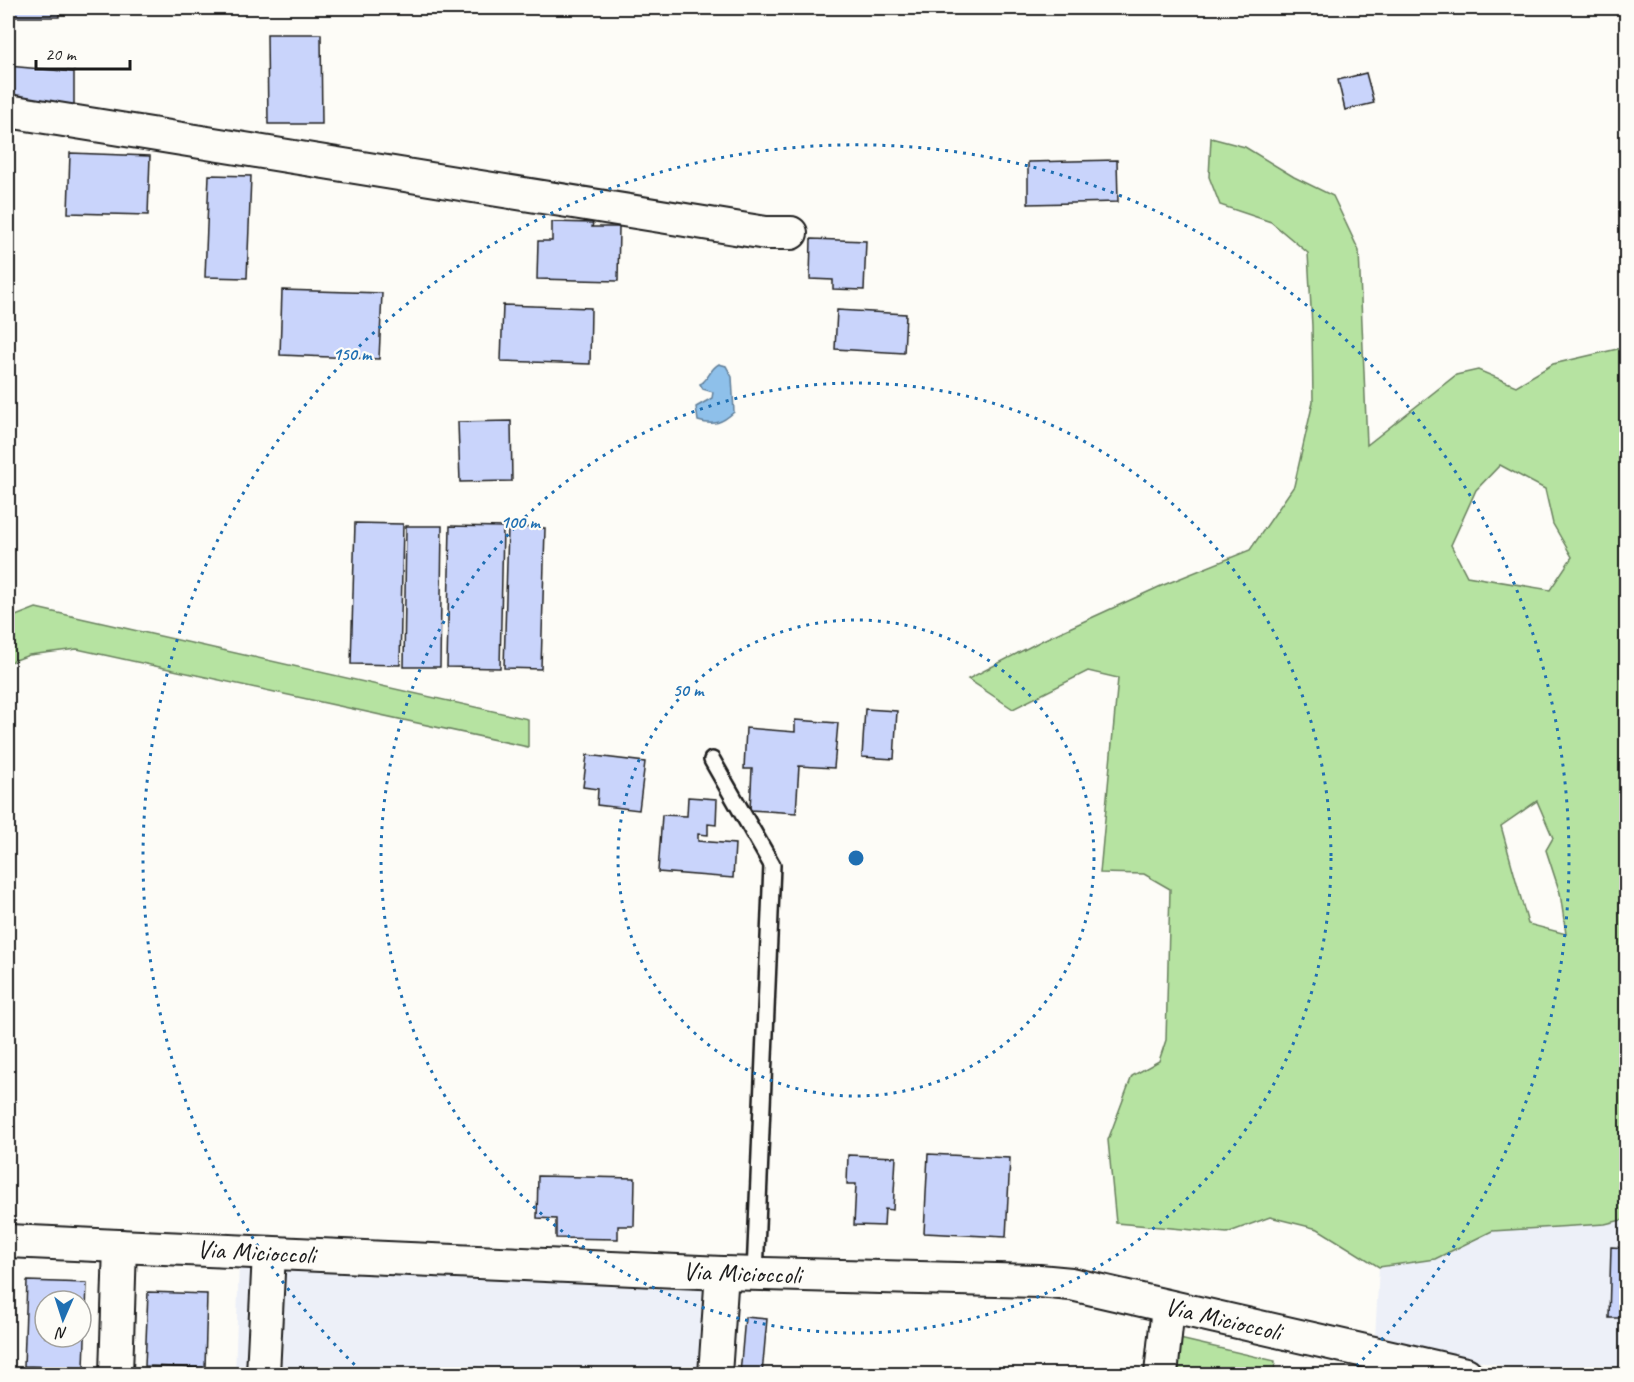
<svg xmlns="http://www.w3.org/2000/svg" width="1634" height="1382" viewBox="0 0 1634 1382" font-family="Caveat,sans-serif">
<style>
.built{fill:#edf0f8}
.green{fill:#b6e3a1;stroke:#69805e;stroke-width:1.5;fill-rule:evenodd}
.water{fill:#8ec0ea;stroke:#607e98;stroke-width:1.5}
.building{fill:#c9d4fb;stroke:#1c1c1c;stroke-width:1.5;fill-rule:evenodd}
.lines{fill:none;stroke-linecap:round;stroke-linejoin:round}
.lane-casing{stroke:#1c1c1c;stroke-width:20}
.street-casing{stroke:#1c1c1c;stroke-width:36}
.lane{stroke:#fdfcf7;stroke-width:15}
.street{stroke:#fdfcf7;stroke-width:32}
.ring{fill:none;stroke:#1f6fb2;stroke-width:3;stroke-dasharray:3 6}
.labels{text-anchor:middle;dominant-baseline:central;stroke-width:4.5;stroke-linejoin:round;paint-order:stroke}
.street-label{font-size:26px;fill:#1c1c1c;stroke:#fdfcf7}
.centre{fill:#1f6fb2;stroke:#fdfcf7;stroke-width:3}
.ring-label{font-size:18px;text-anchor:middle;font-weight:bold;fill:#1f6fb2;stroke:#fdfcf7;stroke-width:4.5;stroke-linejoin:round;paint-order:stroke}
</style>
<rect width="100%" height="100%" fill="#fdfcf7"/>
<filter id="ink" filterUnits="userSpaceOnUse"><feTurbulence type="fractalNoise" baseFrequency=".0167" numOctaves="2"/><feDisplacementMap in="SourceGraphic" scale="12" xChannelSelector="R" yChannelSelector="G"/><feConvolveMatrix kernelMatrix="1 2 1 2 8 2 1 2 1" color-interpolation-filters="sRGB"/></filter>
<g filter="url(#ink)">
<g class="built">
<polygon points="1626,1219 1626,1374 1540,1374 1375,1338 1379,1267 1436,1259 1492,1231 1605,1224"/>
<polygon points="239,1264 739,1292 733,1374 235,1374"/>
</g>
<g class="green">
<path d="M1211 138 1245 147 1294 177 1333 196 1359 251 1367 445 1456 375 1478 370 1516 386 1553 364 1626 347V893L1624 916 1626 921V1219L1605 1224 1492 1231 1435 1259 1379 1267 1318 1229 1270 1217 1227 1233 1116 1223 1108 1140 1132 1076 1159 1061 1166 1040 1170 889 1144 874 1100 873 1118 678 1088 671 1013 709 968 679 1043 640 1161 586 1250 550 1294 486 1313 402 1312 326 1308 253 1271 222 1220 205 1209 177ZM1500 465 1545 489 1553 524 1572 557 1550 590 1467 576 1451 545 1476 490ZM1537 801 1553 838 1546 850 1560 893 1566 934 1528 924 1501 826Z"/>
<polygon points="36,608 528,719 528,747 77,649 29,655 8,663 8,619"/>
<polygon points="1171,1337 1275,1361 1274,1374 1168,1374"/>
</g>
<path class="water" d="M719 364 726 366 732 377 734 412C722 423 714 426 698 421L696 407 712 398 713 392 703 389 700 384C709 380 709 369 719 364Z"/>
<g class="building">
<rect x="8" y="8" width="51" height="9"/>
<polygon points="267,34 321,34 322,124 268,124"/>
<polygon points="8,66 74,72 74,107 8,96"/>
<polygon points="1366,73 1374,103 1345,110 1338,80"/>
<polygon points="70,153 150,156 148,215 68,213"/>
<polygon points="1117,160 1118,202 1028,204 1028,162"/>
<polygon points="209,175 251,176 247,278 205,277"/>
<polygon points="552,222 593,223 592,227 619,227 618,281 537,279 538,241 552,241"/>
<polygon points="811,239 866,241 864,290 833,289 833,280 810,279"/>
<polygon points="282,290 382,293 379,359 280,355"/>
<polygon points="503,305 591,308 590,364 501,361"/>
<polygon points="837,310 906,314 904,353 835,349"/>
<polygon points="511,421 512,481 460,482 458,422"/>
<polygon points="355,523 403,524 400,665 351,664"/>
<polygon points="406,526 442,526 440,667 404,667"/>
<polygon points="450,526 503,527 500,668 447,667"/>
<polygon points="508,527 545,528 541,669 504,668"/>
<polygon points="865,709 897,711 894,759 862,757"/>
<polygon points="795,720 838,723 834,768 799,766 796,813 750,810 752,769 744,769 746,728 795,732"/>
<polygon points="587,755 645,762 639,810 597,805 598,789 583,787"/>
<polygon points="688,797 717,799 716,825 708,824 708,835 698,834 698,841 735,844 733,878 658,872 662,815 687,816"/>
<polygon points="928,1154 1010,1158 1006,1237 924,1233"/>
<polygon points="848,1155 896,1157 893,1210 885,1209 884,1226 854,1225 856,1184 847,1184"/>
<polygon points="538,1176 635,1178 634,1226 618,1226 618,1239 556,1238 556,1219 537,1218"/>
<polygon points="1611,1247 1626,1248 1626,1318 1609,1318"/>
<path d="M27 1281 87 1283 84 1368 24 1366ZM45 1301H81V1337H45Z"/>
<polygon points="148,1292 207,1294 205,1368 145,1366"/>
<polygon points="745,1317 767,1319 762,1374 740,1374"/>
</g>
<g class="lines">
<defs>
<polyline id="lane" points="712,760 772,865 755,1274"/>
<g id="street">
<polyline points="8,111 766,233 791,233"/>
<polyline points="8,1241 722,1273 1039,1281 1071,1284 1466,1374"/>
<polyline points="116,1374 120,1246"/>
<polyline points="263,1374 269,1253"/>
<polyline points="715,1374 722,1273"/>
<polyline points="1161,1374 1168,1307"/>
</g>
</defs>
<use href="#lane" class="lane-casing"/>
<use href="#street" class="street-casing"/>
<use href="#lane" class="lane"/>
<use href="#street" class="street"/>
</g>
</g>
<g class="ring">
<circle cx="856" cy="858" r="238"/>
<circle cx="856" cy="858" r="475"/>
<path d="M361 1371A713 713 0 1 1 1351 1371"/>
</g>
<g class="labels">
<g class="street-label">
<text transform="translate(256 1252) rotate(3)">Via Micioccoli</text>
<text transform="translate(742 1273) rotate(2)">Via Micioccoli</text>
<text transform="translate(1223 1319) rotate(13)">Via Micioccoli</text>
</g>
</g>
<circle cx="856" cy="858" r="9" class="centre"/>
<g class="ring-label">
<text x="352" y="360">150 m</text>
<text x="520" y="528">100 m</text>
<text x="688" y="696">50 m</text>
</g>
<rect width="1634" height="1382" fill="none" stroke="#fdfcf7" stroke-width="30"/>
<rect x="15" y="15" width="1604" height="1352" fill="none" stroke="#1c1c1c" stroke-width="2" filter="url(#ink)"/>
<g transform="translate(63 1319) rotate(183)"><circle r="28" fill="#fdfcf7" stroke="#a3a29f" stroke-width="1.5"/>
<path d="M0-4.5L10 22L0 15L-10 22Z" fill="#1f6fb2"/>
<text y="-9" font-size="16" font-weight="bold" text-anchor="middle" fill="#1c1c1c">N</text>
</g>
<path d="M36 60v9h94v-9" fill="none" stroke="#1c1c1c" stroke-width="3"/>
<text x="45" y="60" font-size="18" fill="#1c1c1c" stroke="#fdfcf7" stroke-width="4.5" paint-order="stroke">20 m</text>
</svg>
